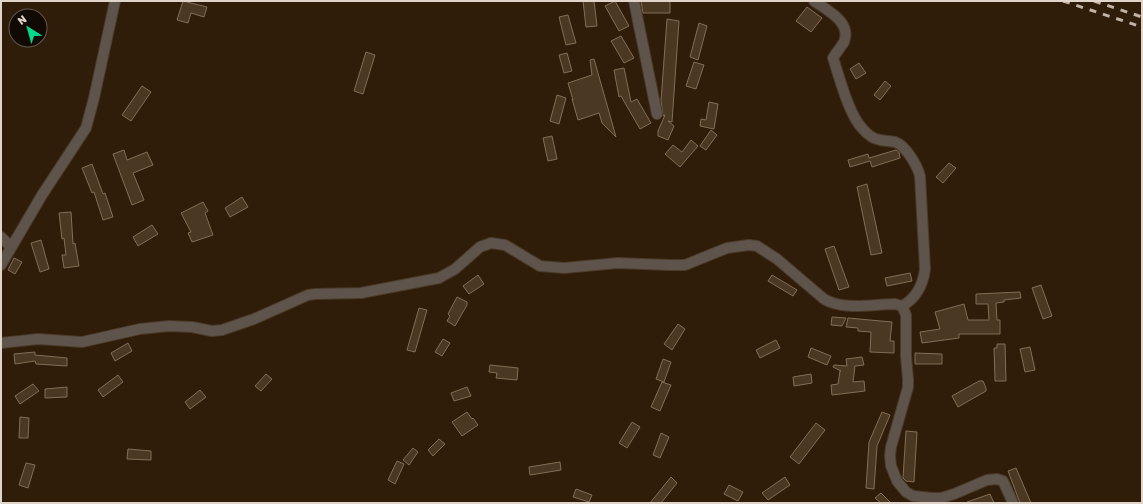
<svg xmlns="http://www.w3.org/2000/svg" width="1143" height="504" viewBox="0 0 1143 504" font-family="Rubik,sans-serif">
<style>
.building{fill:#4b3823;stroke:#836d57}
.lines{fill:none;stroke-linecap:round;stroke-linejoin:round}
.minor-casing{stroke:#4b3a28;stroke-width:12}
.tertiary-casing{stroke:#4b3a28;stroke-width:12}
.minor{stroke:#5e544b;stroke-width:10}
.tertiary{stroke:#5e544b;stroke-width:10}
.rail{stroke:#c1b3a5;stroke-width:3;stroke-dasharray:7 7;stroke-linecap:butt}
</style>
<rect width="100%" height="100%" fill="#2f1d09"/>
<g class="building">
<polygon points="183,1 207,7 204,17 191,13 188,23 177,20"/>
<polygon points="583,1 594,1 597,26 586,27"/>
<polygon points="615,1 629,26 619,31 605,6"/>
<polygon points="641,1 670,1 670,13 643,13"/>
<polygon points="807,7 822,18 811,32 796,21"/>
<polygon points="568,15 576,43 566,45 559,17"/>
<polygon points="667,19 679,21 672,122 668,121 674,126 668,140 658,136 658,131 665,115 663,116 661,101"/>
<polygon points="699,23 707,26 698,60 690,57"/>
<polygon points="621,36 634,58 624,63 611,41"/>
<polygon points="366,52 375,55 363,94 354,91"/>
<polygon points="567,53 572,71 564,73 559,55"/>
<polygon points="594,59 611,119 616,137 602,123 599,113 578,120 572,99 573,100 568,83 592,75 590,60"/>
<polygon points="694,62 704,65 696,89 686,86"/>
<polygon points="859,63 866,73 856,79 850,69"/>
<polygon points="624,68 631,102 637,99 651,123 640,129 621,96 619,97 614,70"/>
<polygon points="885,81 891,86 880,100 874,95"/>
<polygon points="142,86 151,92 131,121 122,115"/>
<polygon points="557,95 566,98 559,124 550,121"/>
<polygon points="709,102 718,104 714,129 700,126 701,119 706,120"/>
<polygon points="711,130 717,135 706,150 700,146"/>
<polygon points="552,136 557,159 548,161 543,138"/>
<polygon points="691,140 698,146 680,167 665,154 673,145 682,152"/>
<polygon points="124,150 127,160 147,152 153,165 133,173 144,200 132,205 113,154"/>
<polygon points="896,150 899,152 900,158 872,167 870,161 850,167 848,160 868,154 869,158"/>
<polygon points="949,163 956,168 943,183 936,177"/>
<polygon points="92,164 103,194 105,193 113,217 103,220 94,192 92,193 82,168"/>
<polygon points="867,184 882,253 871,255 857,187"/>
<polygon points="242,197 248,207 230,217 225,208"/>
<polygon points="203,202 208,211 205,213 213,235 192,242 188,233 191,232 181,213"/>
<polygon points="71,212 73,244 75,243 79,266 64,268 62,255 66,255 64,238 62,239 59,213"/>
<polygon points="152,225 158,234 138,246 133,237"/>
<polygon points="41,240 49,269 40,272 31,243"/>
<polygon points="834,246 849,287 839,290 825,249"/>
<polygon points="14,258 22,262 15,274 8,270"/>
<polygon points="910,273 912,281 887,286 885,278"/>
<polygon points="478,275 484,284 469,294 463,286"/>
<polygon points="772,275 797,290 793,296 768,281"/>
<polygon points="1041,285 1052,316 1043,319 1032,288"/>
<polygon points="1020,292 1021,298 1004,300 1004,302 996,303 997,320 1000,320 1000,334 959,334 959,338 922,343 920,332 940,329 935,312 964,304 968,320 989,320 988,304 976,304 976,294"/>
<polygon points="457,297 467,302 467,305 455,326 447,321 450,316 448,314"/>
<polygon points="419,308 427,310 415,352 407,350"/>
<polygon points="832,317 846,318 842,326 831,325"/>
<polygon points="848,318 892,322 890,341 894,341 894,353 870,352 871,332 858,331 858,328 846,327"/>
<polygon points="678,324 685,329 672,350 664,344"/>
<polygon points="443,339 450,343 442,356 435,352"/>
<polygon points="776,340 780,348 760,358 756,350"/>
<polygon points="128,343 132,351 115,361 111,353"/>
<polygon points="997,344 1005,344 1006,381 995,381 994,348 997,348"/>
<polygon points="1030,347 1035,370 1025,372 1020,349"/>
<polygon points="811,348 831,356 827,365 808,357"/>
<polygon points="35,352 35,355 67,358 67,366 36,364 35,361 15,364 14,354"/>
<polygon points="915,353 942,354 942,364 915,364"/>
<polygon points="862,357 864,365 855,366 853,382 864,381 865,391 832,395 831,385 838,384 840,371 841,371 833,367 834,365 847,366 846,359"/>
<polygon points="663,359 671,362 664,382 656,379"/>
<polygon points="490,365 518,368 517,380 496,378 497,373 489,372"/>
<polygon points="266,374 272,379 261,391 255,386"/>
<polygon points="811,374 812,383 794,386 793,377"/>
<polygon points="118,375 123,382 103,397 98,390"/>
<polygon points="979,381 983,381 986,388 986,391 958,407 952,396"/>
<polygon points="662,382 671,385 660,411 651,407"/>
<polygon points="33,384 39,391 20,404 15,396"/>
<polygon points="67,387 67,397 45,398 45,389"/>
<polygon points="467,387 471,396 454,401 451,393"/>
<polygon points="200,390 206,397 190,409 185,402"/>
<polygon points="467,412 472,419 473,418 478,425 462,436 452,422"/>
<polygon points="882,412 890,415 877,446 874,489 866,488 869,442"/>
<polygon points="20,417 29,418 28,438 19,438"/>
<polygon points="632,422 640,427 627,448 619,443"/>
<polygon points="816,423 825,430 799,464 790,457"/>
<polygon points="906,431 917,432 914,482 906,481 903,478"/>
<polygon points="661,433 669,437 660,458 653,455"/>
<polygon points="439,439 445,444 433,456 428,450"/>
<polygon points="413,448 418,452 409,465 403,460"/>
<polygon points="128,449 151,451 151,460 127,459"/>
<polygon points="397,461 404,464 395,484 388,480"/>
<polygon points="560,462 561,470 530,475 529,467"/>
<polygon points="26,463 35,465 28,488 19,485"/>
<polygon points="1016,468 1031,503 1020,503 1008,471"/>
<polygon points="671,477 677,483 661,503 650,503"/>
<polygon points="785,477 790,485 768,500 762,493"/>
<polygon points="729,485 743,492 738,501 724,494"/>
<polygon points="576,489 592,495 589,502 573,497"/>
<polygon points="881,493 891,503 881,503 875,498"/>
<polygon points="990,494 994,503 967,503 967,502"/>
</g>
<g class="lines">
<defs>
<g id="minor">
<polyline points="634,1 657,114"/>
<path d="M814 1C827 10 852 22 844 42 841 47 836 53 833 58 839 76 849 115 862 128 866 133 873 139 880 140 885 141 890 141 895 142 906 146 917 165 920 176L925 269C923 285 917 298 902 306"/>
<polyline points="1,237 11,247"/>
<path d="M1 343 38 339 82 342 140 329 169 326 192 327 212 331 222 330 254 319 308 295 315 294 361 293 439 278 455 269 480 247 491 243 505 245 540 266 564 268 618 263 669 265H685L727 248 749 245 757 246 777 259 824 299C844 311 873 304 895 304L902 306 906 315V357L908 379V387L891 447 890 456 891 466 897 481 906 492 913 496 932 498H941L954 494 987 480 997 479 1003 481 1013 503"/>
</g>
<polyline id="tertiary" points="1,265 42,195 86,128 94,98 115,1"/>
</defs>
<use href="#minor" class="minor-casing"/>
<use href="#tertiary" class="tertiary-casing"/>
<use href="#minor" class="minor"/>
<use href="#tertiary" class="tertiary"/>
<g class="rail">
<polyline points="1063,1 1142,27"/>
<polyline points="1094,1 1142,17"/>
</g>
</g>
<rect width="1143" height="504" fill="none" stroke="#e1d4c8" stroke-width="4"/>
<g transform="translate(28 28) rotate(323)"><circle r="19" fill="#110903" stroke="#645a52"/>
<path d="M0-3L7 15L0 10L-7 15Z" fill="#04d98b"/>
<text y="-6" font-size="11" font-weight="bold" text-anchor="middle" fill="#e1d4c8">N</text>
</g>
</svg>
